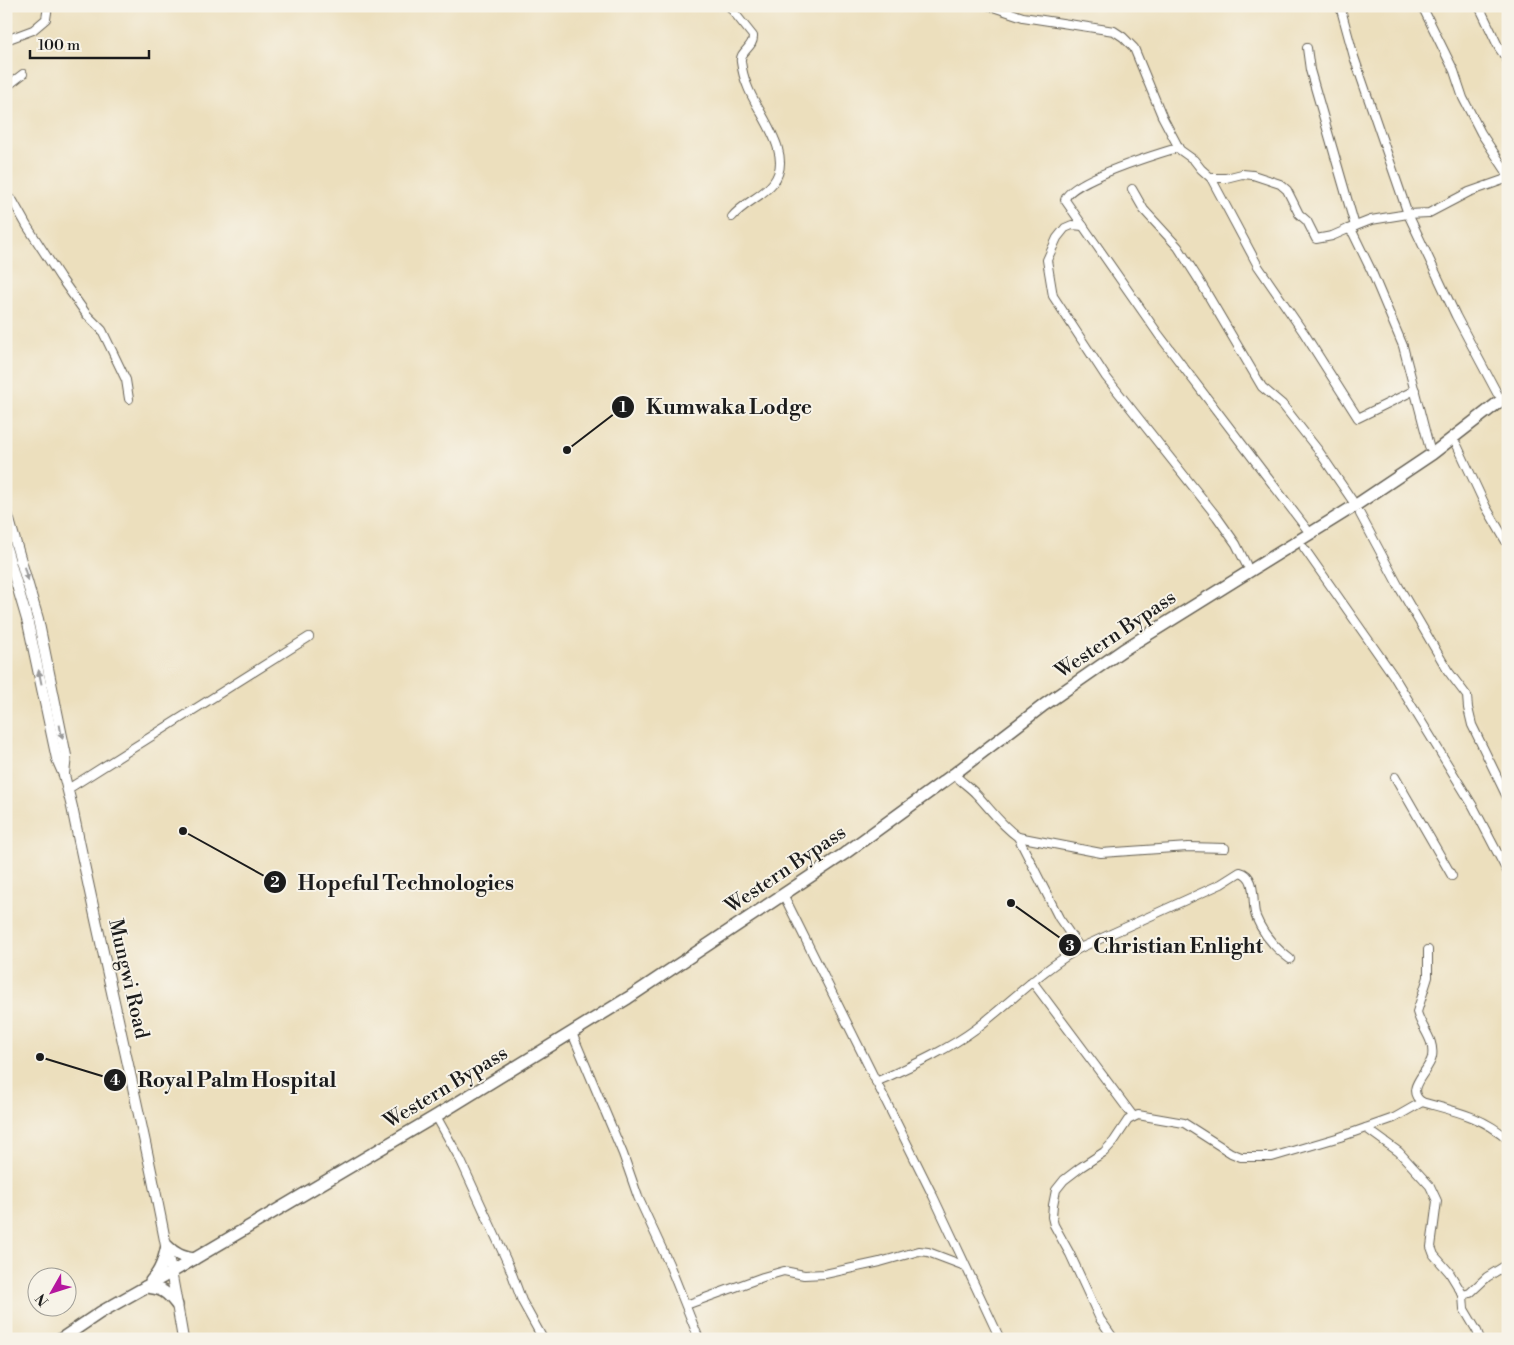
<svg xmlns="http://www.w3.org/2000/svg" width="1514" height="1345" viewBox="0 0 1514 1345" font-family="'Libre Bodoni',serif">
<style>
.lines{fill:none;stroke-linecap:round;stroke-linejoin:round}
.street-casing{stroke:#656054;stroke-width:10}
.secondary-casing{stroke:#656054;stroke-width:12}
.primary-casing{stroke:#656054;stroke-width:14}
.street{stroke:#fff;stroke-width:8}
.secondary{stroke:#fff;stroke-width:10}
.primary{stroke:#fff;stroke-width:11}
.oneway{fill:#999}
.labels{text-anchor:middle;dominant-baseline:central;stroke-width:4;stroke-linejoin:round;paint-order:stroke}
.street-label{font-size:20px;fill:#1c1c1c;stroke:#f7f3e8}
.leader{fill:none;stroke:#1c1c1c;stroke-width:2}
.callout-dot{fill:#1c1c1c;stroke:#f7f3e8;stroke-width:2}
.mark-label{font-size:15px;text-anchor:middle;font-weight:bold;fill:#fff}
.callout-label{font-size:21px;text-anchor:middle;font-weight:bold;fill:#1c1c1c;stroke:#f7f3e8;stroke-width:4;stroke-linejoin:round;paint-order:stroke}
</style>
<rect width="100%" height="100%" fill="#f7f3e8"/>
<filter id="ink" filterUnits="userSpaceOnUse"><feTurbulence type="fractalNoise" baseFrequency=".02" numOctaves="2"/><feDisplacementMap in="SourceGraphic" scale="10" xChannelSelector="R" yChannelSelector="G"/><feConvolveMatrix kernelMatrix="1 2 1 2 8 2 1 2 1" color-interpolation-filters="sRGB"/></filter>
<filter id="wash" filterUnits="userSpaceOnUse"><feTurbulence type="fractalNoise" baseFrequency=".0096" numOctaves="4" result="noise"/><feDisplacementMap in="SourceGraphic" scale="20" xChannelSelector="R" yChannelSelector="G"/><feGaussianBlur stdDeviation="1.12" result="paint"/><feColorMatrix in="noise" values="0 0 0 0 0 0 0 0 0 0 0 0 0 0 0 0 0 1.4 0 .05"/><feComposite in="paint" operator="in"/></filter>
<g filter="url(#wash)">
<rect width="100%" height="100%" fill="#ecdfbd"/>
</g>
<g filter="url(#ink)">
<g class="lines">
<defs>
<g id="street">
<path d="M729 6 753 36C754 48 739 51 741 62 742 69 744 78 747 85 756 112 796 154 773 183 762 197 743 203 732 217"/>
<polyline points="990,6 1023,17 1114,31 1123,37 1134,48 1162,116 1180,150 1194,160 1201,169 1211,178 1226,178 1242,174 1253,175 1280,184 1287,190 1299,214 1307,221 1316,239 1332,236 1348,229 1353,233 1371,270 1403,346 1429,446"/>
<polyline points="1340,6 1354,57 1408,214 1456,316 1497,393"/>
<polyline points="1479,6 1499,48 1508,61"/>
<polyline points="6,40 33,30 46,19 48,6"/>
<polyline points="1307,48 1310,70 1355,226"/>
<polyline points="6,87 23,74"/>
<path d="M1177 148C1157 154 1068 181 1065 200L1159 335 1306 528"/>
<polyline points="1211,178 1258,266 1304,333 1358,418 1415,390"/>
<polyline points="1132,189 1144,210 1178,247 1199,280 1262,387 1282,404 1318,450 1352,500"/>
<polyline points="6,196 13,201 27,226 60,277 87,315 102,330 126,380 129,399"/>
<polyline points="1083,226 1072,225 1065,228 1057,238 1047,260 1053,296 1106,377 1217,517 1236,544 1246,564"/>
<polyline points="1348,229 1371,220 1408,214 1429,213 1469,192 1503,180 1507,177 1506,171 1481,133 1463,98 1454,71 1422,6"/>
<polyline points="1457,445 1486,507 1508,545"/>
<polyline points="1360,514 1399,587 1448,671 1467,696 1468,708 1472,725 1508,799"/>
<polyline points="1304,548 1393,675 1473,806 1508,873"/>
<path d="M954 774C961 782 970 787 977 795 991 810 1001 825 1018 837L1101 853 1188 847 1225 848"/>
<polyline points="1395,777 1452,876"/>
<polyline points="68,789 309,637"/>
<polyline points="1018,837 1059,918 1080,948"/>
<polyline points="784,896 933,1196 1000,1339"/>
<path d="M1428 950V977L1417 1012C1421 1028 1435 1039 1432 1057 1429 1072 1403 1089 1422 1102 1454 1111 1482 1116 1508 1139"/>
<polyline points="1032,981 1133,1116"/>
<polyline points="572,1033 623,1154 638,1197 669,1264 699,1339"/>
<path d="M876 1082C911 1066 946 1051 977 1028 1012 1001 1041 970 1080 948L1221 884 1240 872C1258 876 1251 903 1256 917 1263 934 1275 948 1290 959"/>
<polyline points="436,1116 461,1161 509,1266 522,1301 543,1339"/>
<polyline points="1366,1128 1399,1152 1430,1186 1437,1201 1431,1247 1434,1255 1449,1272 1463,1295 1464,1309 1477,1331 1480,1339"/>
<polyline points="1463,1295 1470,1293 1487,1277 1508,1264"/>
<polyline points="686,1305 763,1277 784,1271 804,1275 825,1274 880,1262 919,1251 928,1252 965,1266"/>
<polyline points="1114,1339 1100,1319 1070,1254 1054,1225 1052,1217 1053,1205 1056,1190 1064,1180 1081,1167 1104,1152 1114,1141 1128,1120 1138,1115 1184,1123 1231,1153 1241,1157 1272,1157 1340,1137 1394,1118 1422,1102"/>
</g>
<g id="secondary">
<polyline points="6,510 38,619 66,756 64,774"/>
<path d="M6 548 28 623 57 759 64 775 72 807C108 984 153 1160 183 1339"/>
</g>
<g id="primary">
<path d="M167 1246C175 1254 182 1257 194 1259"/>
<path d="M151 1281C161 1271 164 1259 167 1246"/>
<path d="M145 1287C162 1288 167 1292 177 1305"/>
<polyline points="61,1339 101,1312 172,1272 436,1116 628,998 844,854 954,774 1044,705 1123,650 1356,505 1432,454 1508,395"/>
</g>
</defs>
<use href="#street" class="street-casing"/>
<use href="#secondary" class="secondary-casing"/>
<use href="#primary" class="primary-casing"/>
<use href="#street" class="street"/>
<use href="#secondary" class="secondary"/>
<use href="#primary" class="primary"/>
</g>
<defs><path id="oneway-solid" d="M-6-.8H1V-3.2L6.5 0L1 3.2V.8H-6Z" transform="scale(1.25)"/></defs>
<g class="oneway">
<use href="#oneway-solid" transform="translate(26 574) rotate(74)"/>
<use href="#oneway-solid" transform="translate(40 677) rotate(-102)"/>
<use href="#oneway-solid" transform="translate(61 732) rotate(79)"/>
</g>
</g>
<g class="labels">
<g class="street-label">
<text transform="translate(1116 635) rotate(-34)">Western Bypass</text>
<text transform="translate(786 870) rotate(-34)">Western Bypass</text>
<text transform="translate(128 979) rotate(77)">Mungwi Road</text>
<text transform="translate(446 1088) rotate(-31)">Western Bypass</text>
</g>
</g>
<path class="leader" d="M567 450L623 407M183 831L275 882M1011 903L1070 945M40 1057L115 1080"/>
<g class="callout-dot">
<circle cx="567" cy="450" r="5"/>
<circle cx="183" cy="831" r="5"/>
<circle cx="1011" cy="903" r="5"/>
<circle cx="40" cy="1057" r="5"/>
<circle cx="623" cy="407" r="12"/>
<circle cx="275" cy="882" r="12"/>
<circle cx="1070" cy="945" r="12"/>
<circle cx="115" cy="1080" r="12"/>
</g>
<g class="mark-label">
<text x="623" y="412">1</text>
<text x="275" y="887">2</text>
<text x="1070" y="951">3</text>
<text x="115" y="1085">4</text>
</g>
<g class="callout-label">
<text x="729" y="414">Kumwaka Lodge</text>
<text x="406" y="890">Hopeful Technologies</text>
<text x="1178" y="953">Christian Enlight</text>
<text x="237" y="1087">Royal Palm Hospital</text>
</g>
<rect width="1514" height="1345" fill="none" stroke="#f7f3e8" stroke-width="25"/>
<g transform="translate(52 1292) rotate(231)"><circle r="24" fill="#f7f3e8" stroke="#9f9d96"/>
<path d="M0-4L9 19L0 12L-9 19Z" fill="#b5179e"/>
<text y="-8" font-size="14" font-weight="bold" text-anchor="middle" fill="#1c1c1c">N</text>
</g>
<path d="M30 50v8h119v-8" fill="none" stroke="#1c1c1c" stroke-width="2.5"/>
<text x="38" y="50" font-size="15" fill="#1c1c1c" stroke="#f7f3e8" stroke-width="4" paint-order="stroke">100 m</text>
</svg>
